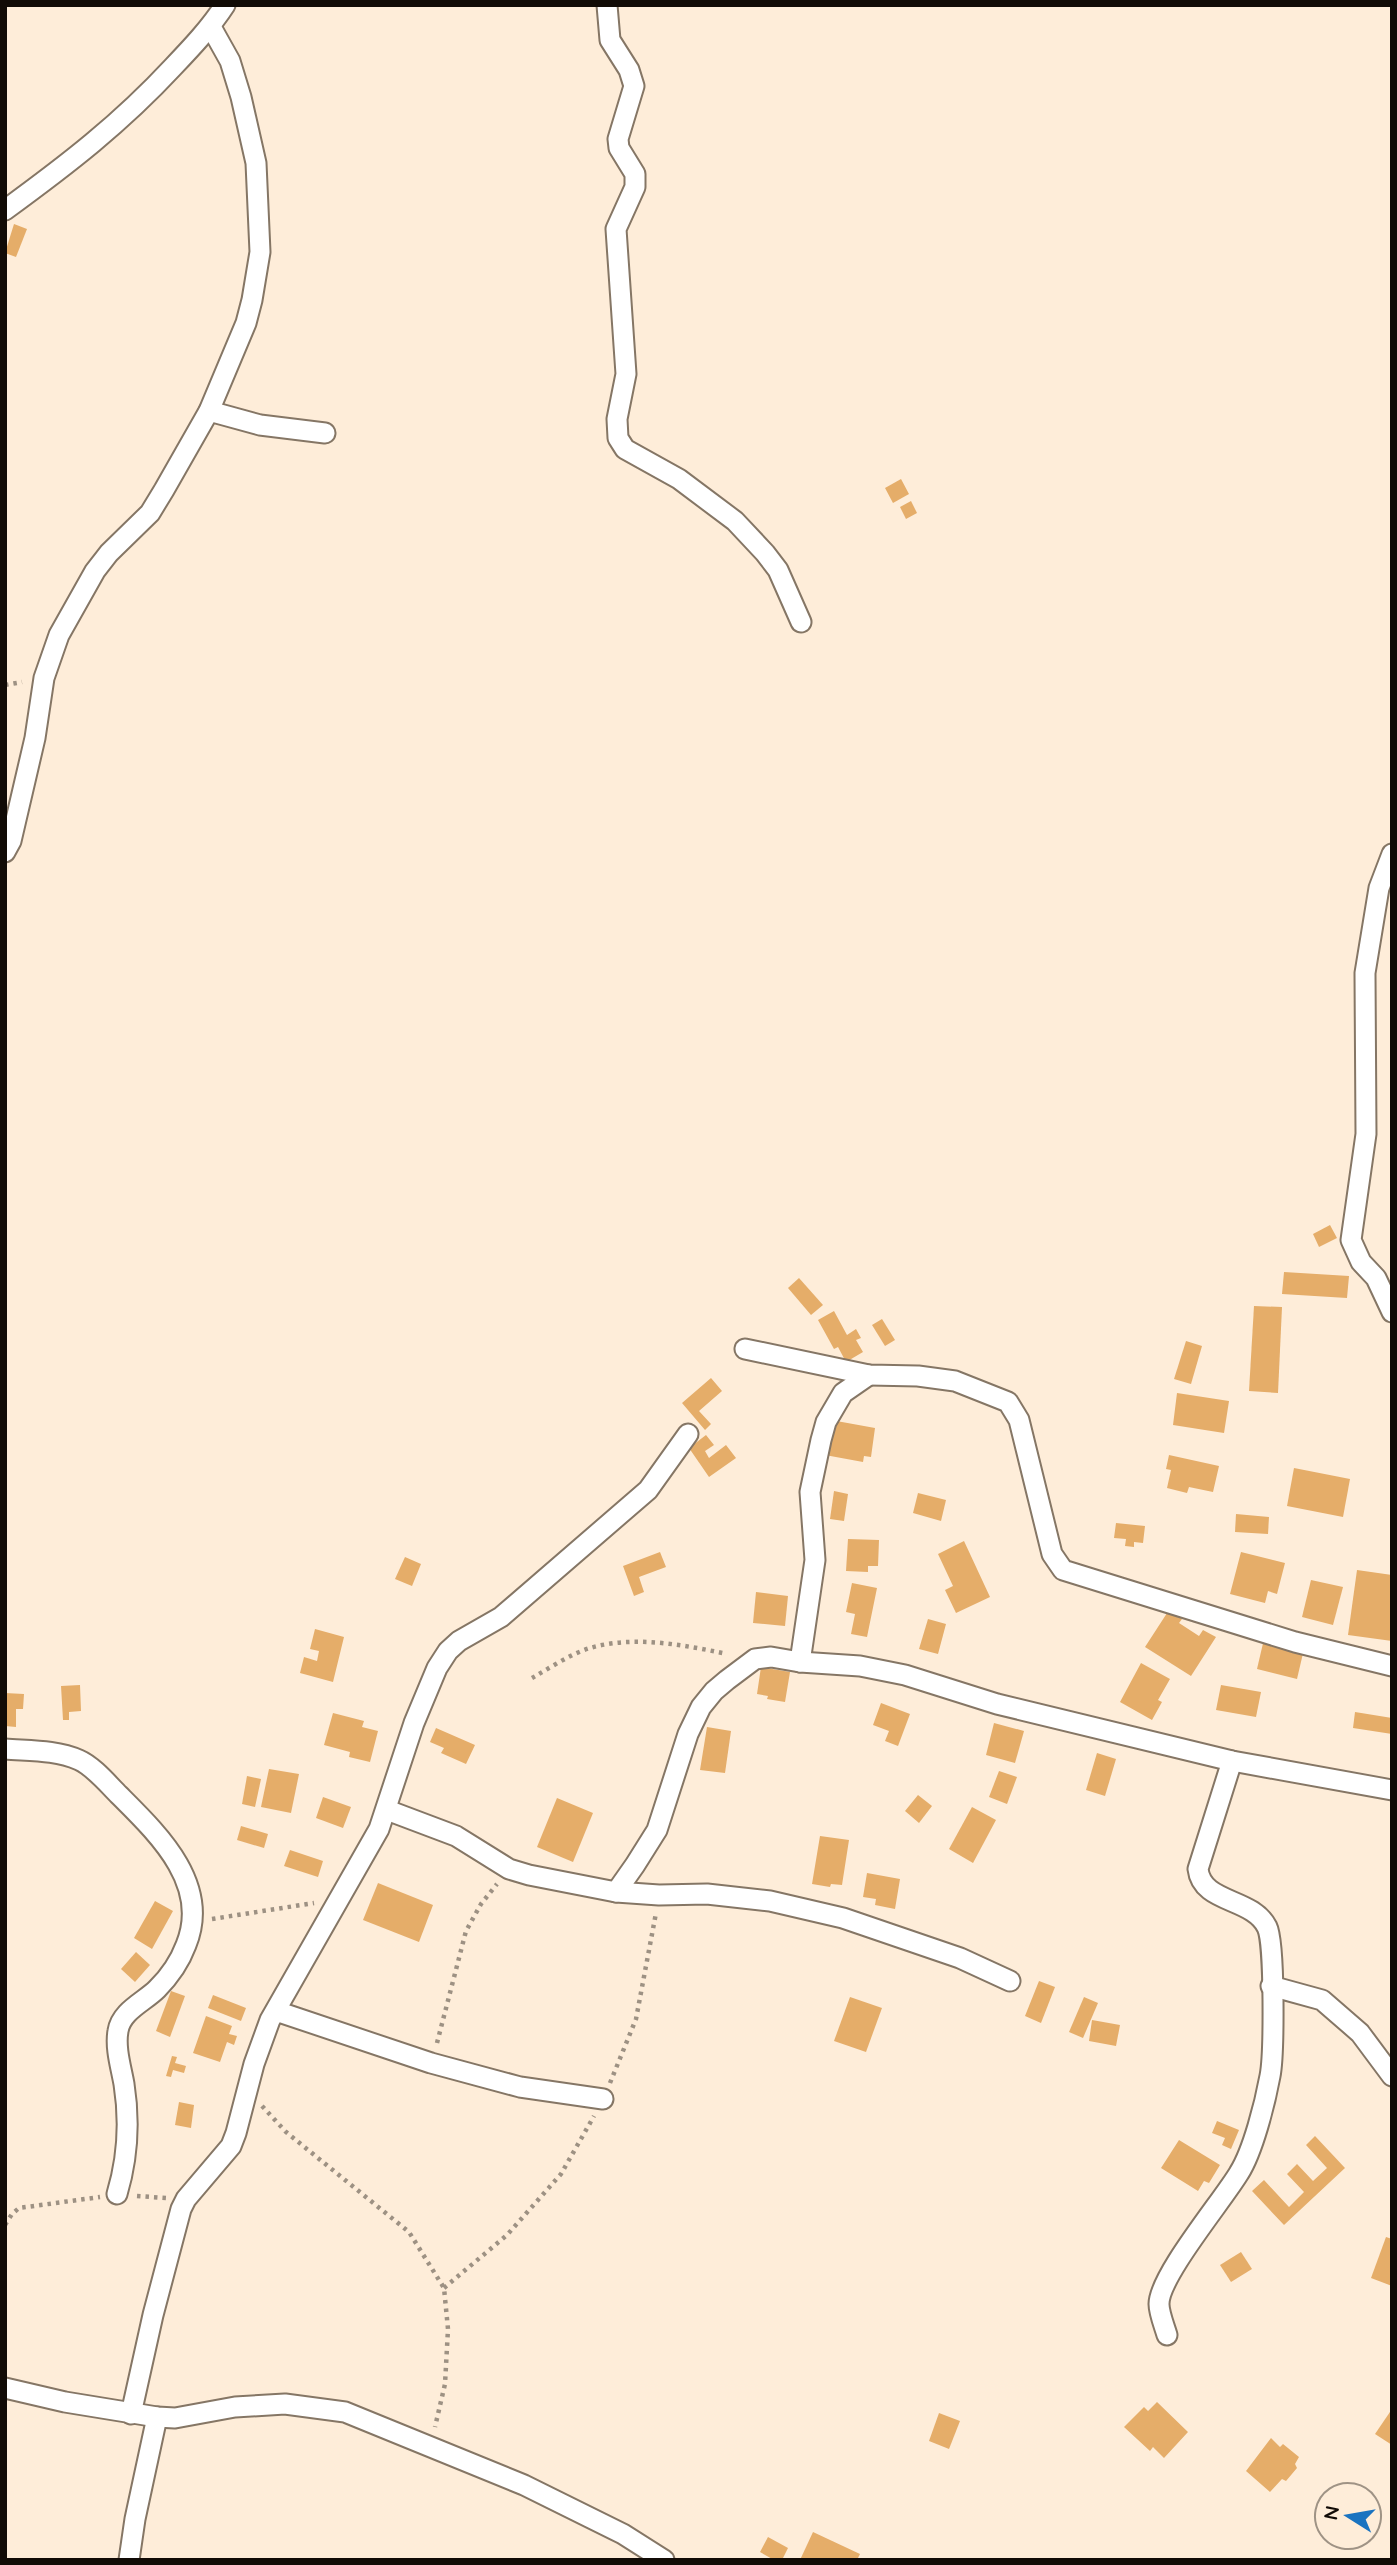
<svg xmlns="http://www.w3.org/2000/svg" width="1397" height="2565" viewBox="0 0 1397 2565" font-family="Quicksand,sans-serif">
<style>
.building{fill:#e5ad69}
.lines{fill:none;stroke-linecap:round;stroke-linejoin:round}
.street-casing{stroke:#857665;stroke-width:23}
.path{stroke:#9d9183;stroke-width:4.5;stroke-dasharray:3.5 5;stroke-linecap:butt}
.street{stroke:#fff;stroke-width:19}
</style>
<rect width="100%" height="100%" fill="#feedd9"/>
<g class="building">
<polygon points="14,224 27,229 16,257 5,253"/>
<polygon points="901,479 909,494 893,503 885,488"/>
<polygon points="911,501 917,513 906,519 900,507"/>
<polygon points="1330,1225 1337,1238 1319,1247 1313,1234"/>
<polygon points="1284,1272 1349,1276 1347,1298 1282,1294"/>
<polygon points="799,1278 823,1305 811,1315 788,1288"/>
<polygon points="1254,1306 1282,1307 1278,1393 1249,1391"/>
<polygon points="834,1311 847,1335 856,1329 861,1338 856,1340 863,1352 846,1362 838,1347 834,1349 818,1320"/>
<polygon points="882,1319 895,1340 885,1346 872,1325"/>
<polygon points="1186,1341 1202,1346 1191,1384 1174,1379"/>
<polygon points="711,1378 722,1391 699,1411 711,1424 705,1430 682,1403"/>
<polygon points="1177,1393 1229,1401 1224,1433 1173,1425"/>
<polygon points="831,1420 875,1428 871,1457 864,1456 863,1462 825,1455"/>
<polygon points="706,1435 714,1445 705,1451 709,1458 726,1445 736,1458 709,1477 689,1448"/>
<polygon points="1169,1455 1219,1466 1213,1492 1189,1487 1187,1493 1167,1488 1171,1470 1166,1469"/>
<polygon points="1294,1468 1350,1479 1343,1517 1287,1506"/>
<polygon points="834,1491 848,1494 844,1521 830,1519"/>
<polygon points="918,1493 946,1500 941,1521 913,1513"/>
<polygon points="1236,1514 1269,1517 1268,1534 1235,1532"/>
<polygon points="1116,1523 1145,1526 1143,1543 1134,1542 1134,1547 1125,1546 1126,1539 1114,1538"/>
<polygon points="848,1539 879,1540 878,1566 868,1566 868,1572 846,1571"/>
<polygon points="964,1541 990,1597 956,1613 945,1590 953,1586 938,1554"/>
<polygon points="660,1552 666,1567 639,1577 644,1592 634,1596 623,1566"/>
<polygon points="1241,1552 1285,1563 1277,1594 1268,1591 1265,1603 1230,1594"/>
<polygon points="405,1557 421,1564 412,1586 395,1579"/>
<polygon points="1357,1570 1392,1575 1392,1641 1348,1635"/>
<polygon points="1311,1580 1343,1587 1333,1625 1302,1617"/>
<polygon points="852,1583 877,1588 867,1637 851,1634 855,1614 846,1612"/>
<polygon points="756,1592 788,1596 785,1626 753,1623"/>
<polygon points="1169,1610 1182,1619 1179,1623 1199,1636 1203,1630 1216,1637 1191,1676 1145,1647"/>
<polygon points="928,1619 946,1624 938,1654 919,1649"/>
<polygon points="315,1629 344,1637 333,1682 300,1673 304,1657 317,1661 319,1651 310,1649"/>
<polygon points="1264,1639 1304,1649 1297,1679 1257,1669"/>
<polygon points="1141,1663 1170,1679 1158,1700 1162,1702 1152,1720 1120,1702"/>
<polygon points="761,1667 790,1672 785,1702 767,1699 768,1696 757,1694"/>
<polygon points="80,1685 81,1711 69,1712 69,1720 63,1720 61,1686"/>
<polygon points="1221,1685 1261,1692 1256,1717 1216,1710"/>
<polygon points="5,1693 24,1694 23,1709 16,1709 16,1727 5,1726"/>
<polygon points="881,1703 910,1714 898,1746 885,1741 889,1731 873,1725"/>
<polygon points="1355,1712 1392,1718 1392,1734 1353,1728"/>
<polygon points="333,1713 364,1721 362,1727 378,1731 370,1762 349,1757 350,1752 324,1745"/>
<polygon points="994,1723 1024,1731 1015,1763 986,1755"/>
<polygon points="707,1727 731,1731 725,1773 700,1770"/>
<polygon points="436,1728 475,1745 466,1764 441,1753 444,1748 430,1742"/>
<polygon points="1097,1753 1116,1759 1105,1796 1086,1790"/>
<polygon points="269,1769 299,1774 291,1813 261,1807"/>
<polygon points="999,1771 1017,1777 1007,1804 989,1797"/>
<polygon points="247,1776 261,1779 255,1807 242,1804"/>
<polygon points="918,1795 932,1806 919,1823 905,1811"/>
<polygon points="323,1797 351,1807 343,1828 316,1818"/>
<polygon points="557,1798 593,1813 573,1862 537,1847"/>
<polygon points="972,1807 996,1820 973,1863 949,1849"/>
<polygon points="241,1826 268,1834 264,1848 237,1840"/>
<polygon points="820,1836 849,1840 842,1885 831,1884 830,1887 812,1884"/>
<polygon points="290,1850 323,1861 318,1877 284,1866"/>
<polygon points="867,1873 900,1879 895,1909 875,1905 876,1899 863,1897"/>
<polygon points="378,1883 433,1905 419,1942 363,1920"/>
<polygon points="155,1901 173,1911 152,1949 134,1938"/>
<polygon points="136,1952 150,1965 135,1982 121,1969"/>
<polygon points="1039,1981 1055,1987 1041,2023 1025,2016"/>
<polygon points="171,1991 185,1996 170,2037 156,2031"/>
<polygon points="213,1995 246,2008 241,2021 208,2008"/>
<polygon points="850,1997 882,2008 866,2052 834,2041"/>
<polygon points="1084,1997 1098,2003 1083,2038 1069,2032"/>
<polygon points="206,2016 232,2026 229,2034 237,2036 234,2045 227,2042 220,2062 193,2053"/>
<polygon points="1092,2020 1120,2025 1116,2046 1089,2041"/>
<polygon points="172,2056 177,2057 175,2063 186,2066 184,2073 173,2070 171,2077 166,2076"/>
<polygon points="179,2102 194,2105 191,2128 175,2125"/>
<polygon points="1217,2121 1239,2130 1231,2149 1222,2145 1225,2138 1212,2133"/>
<polygon points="1315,2136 1345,2168 1284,2225 1252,2191 1264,2180 1289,2207 1304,2192 1287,2174 1297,2164 1313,2181 1327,2168 1306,2145"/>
<polygon points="1179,2140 1220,2165 1209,2183 1204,2181 1198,2191 1161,2168"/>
<polygon points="1386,2237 1392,2239 1392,2286 1371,2278"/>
<polygon points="1241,2252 1252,2269 1231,2282 1220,2265"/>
<polygon points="1157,2402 1188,2432 1164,2458 1153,2447 1150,2451 1124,2427 1144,2407 1148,2411"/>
<polygon points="1392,2409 1392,2445 1375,2434"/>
<polygon points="939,2413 960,2421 949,2449 929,2441"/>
<polygon points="1271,2438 1280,2447 1283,2444 1299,2457 1295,2464 1297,2468 1286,2481 1282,2479 1270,2492 1246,2471"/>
<polygon points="813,2532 860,2554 857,2560 800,2560"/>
<polygon points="768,2537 788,2548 782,2560 774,2560 760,2552"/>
</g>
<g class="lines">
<defs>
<g id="street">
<polyline points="607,5 610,40 629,70 634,86 618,139 619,148 635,174 635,187 616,229 626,374 617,419 618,438 625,449 679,479 735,521 765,553 778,570 801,622"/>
<path d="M5 210C68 164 120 124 173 67 192 47 210 28 225 5"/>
<polyline points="209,411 260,425 325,433"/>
<polyline points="5,852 11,841 35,738 44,678 59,635 95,571 109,553 150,513 164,490 209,411 246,323 252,300 260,252 256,163 241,97 230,61 211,27"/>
<polyline points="1392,854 1379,888 1365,973 1366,1134 1351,1240 1361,1262 1376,1278 1392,1312"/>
<polyline points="745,1349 869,1375 918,1376 955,1381 1008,1402 1019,1420 1052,1554 1063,1570 1295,1642 1392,1666"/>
<polyline points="800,1662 815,1560 810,1492 821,1440 826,1422 843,1393 869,1375"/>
<path d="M5 1749C30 1751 56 1750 79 1760 93 1766 108 1784 119 1795 158 1834 211 1884 186 1945 180 1961 169 1977 157 1989 144 2002 121 2011 118 2031 115 2048 121 2067 124 2084 130 2122 128 2157 117 2194"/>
<polyline points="387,1810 456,1836 509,1869 529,1875 616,1892 659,1895 707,1894 770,1901 843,1918 960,1958 1010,1981"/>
<polyline points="616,1892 635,1865 657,1830 688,1734 701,1707 714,1691 727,1680 755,1659 771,1657 800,1662 860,1666 905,1675 997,1704 1232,1761 1392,1790"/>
<polyline points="1271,1986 1322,2000 1360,2033 1392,2076"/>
<polyline points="276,2011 431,2063 520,2087 603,2099"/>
<path d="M1167 2335C1164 2325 1159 2313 1159 2304 1159 2276 1223 2200 1239 2173 1253 2151 1265 2103 1270 2076 1274 2056 1275 1943 1267 1927 1252 1897 1202 1904 1198 1869L1232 1761"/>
<polyline points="5,2388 65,2402 157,2417 175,2418 235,2407 285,2404 345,2412 524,2485 623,2534 664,2560"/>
<polyline points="131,2414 153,2315 181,2209 186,2199 231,2146 236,2133 254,2064 270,2020 379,1829 414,1723 437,1668 448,1651 459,1641 501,1617 648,1490 688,1434"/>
<polyline points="129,2560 135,2519 157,2417"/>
</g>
</defs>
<use href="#street" class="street-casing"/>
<g class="path">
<polyline points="5,685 22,682"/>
<path d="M532 1678C550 1668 570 1654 590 1648 634 1635 684 1645 727 1654"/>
<polyline points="212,1919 314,1903"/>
<polyline points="437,2043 466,1931 481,1904 497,1884"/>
<polyline points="610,2083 636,2019 656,1913"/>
<polyline points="262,2106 286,2132 409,2232 444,2288 448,2329 445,2384 435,2427"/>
<polyline points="137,2196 166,2198"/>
<polyline points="5,2225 12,2214 19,2208 100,2197"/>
<polyline points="444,2288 507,2235 561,2174 594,2116"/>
</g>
<use href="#street" class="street"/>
</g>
<rect width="1397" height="2565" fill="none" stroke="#110b06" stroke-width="14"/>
<g transform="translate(1348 2516) rotate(281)"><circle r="33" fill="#feedd9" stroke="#9f9385" stroke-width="2"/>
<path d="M0-5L12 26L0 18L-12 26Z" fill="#1a73c0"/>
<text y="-10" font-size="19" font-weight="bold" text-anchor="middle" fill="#110b06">N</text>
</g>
</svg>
